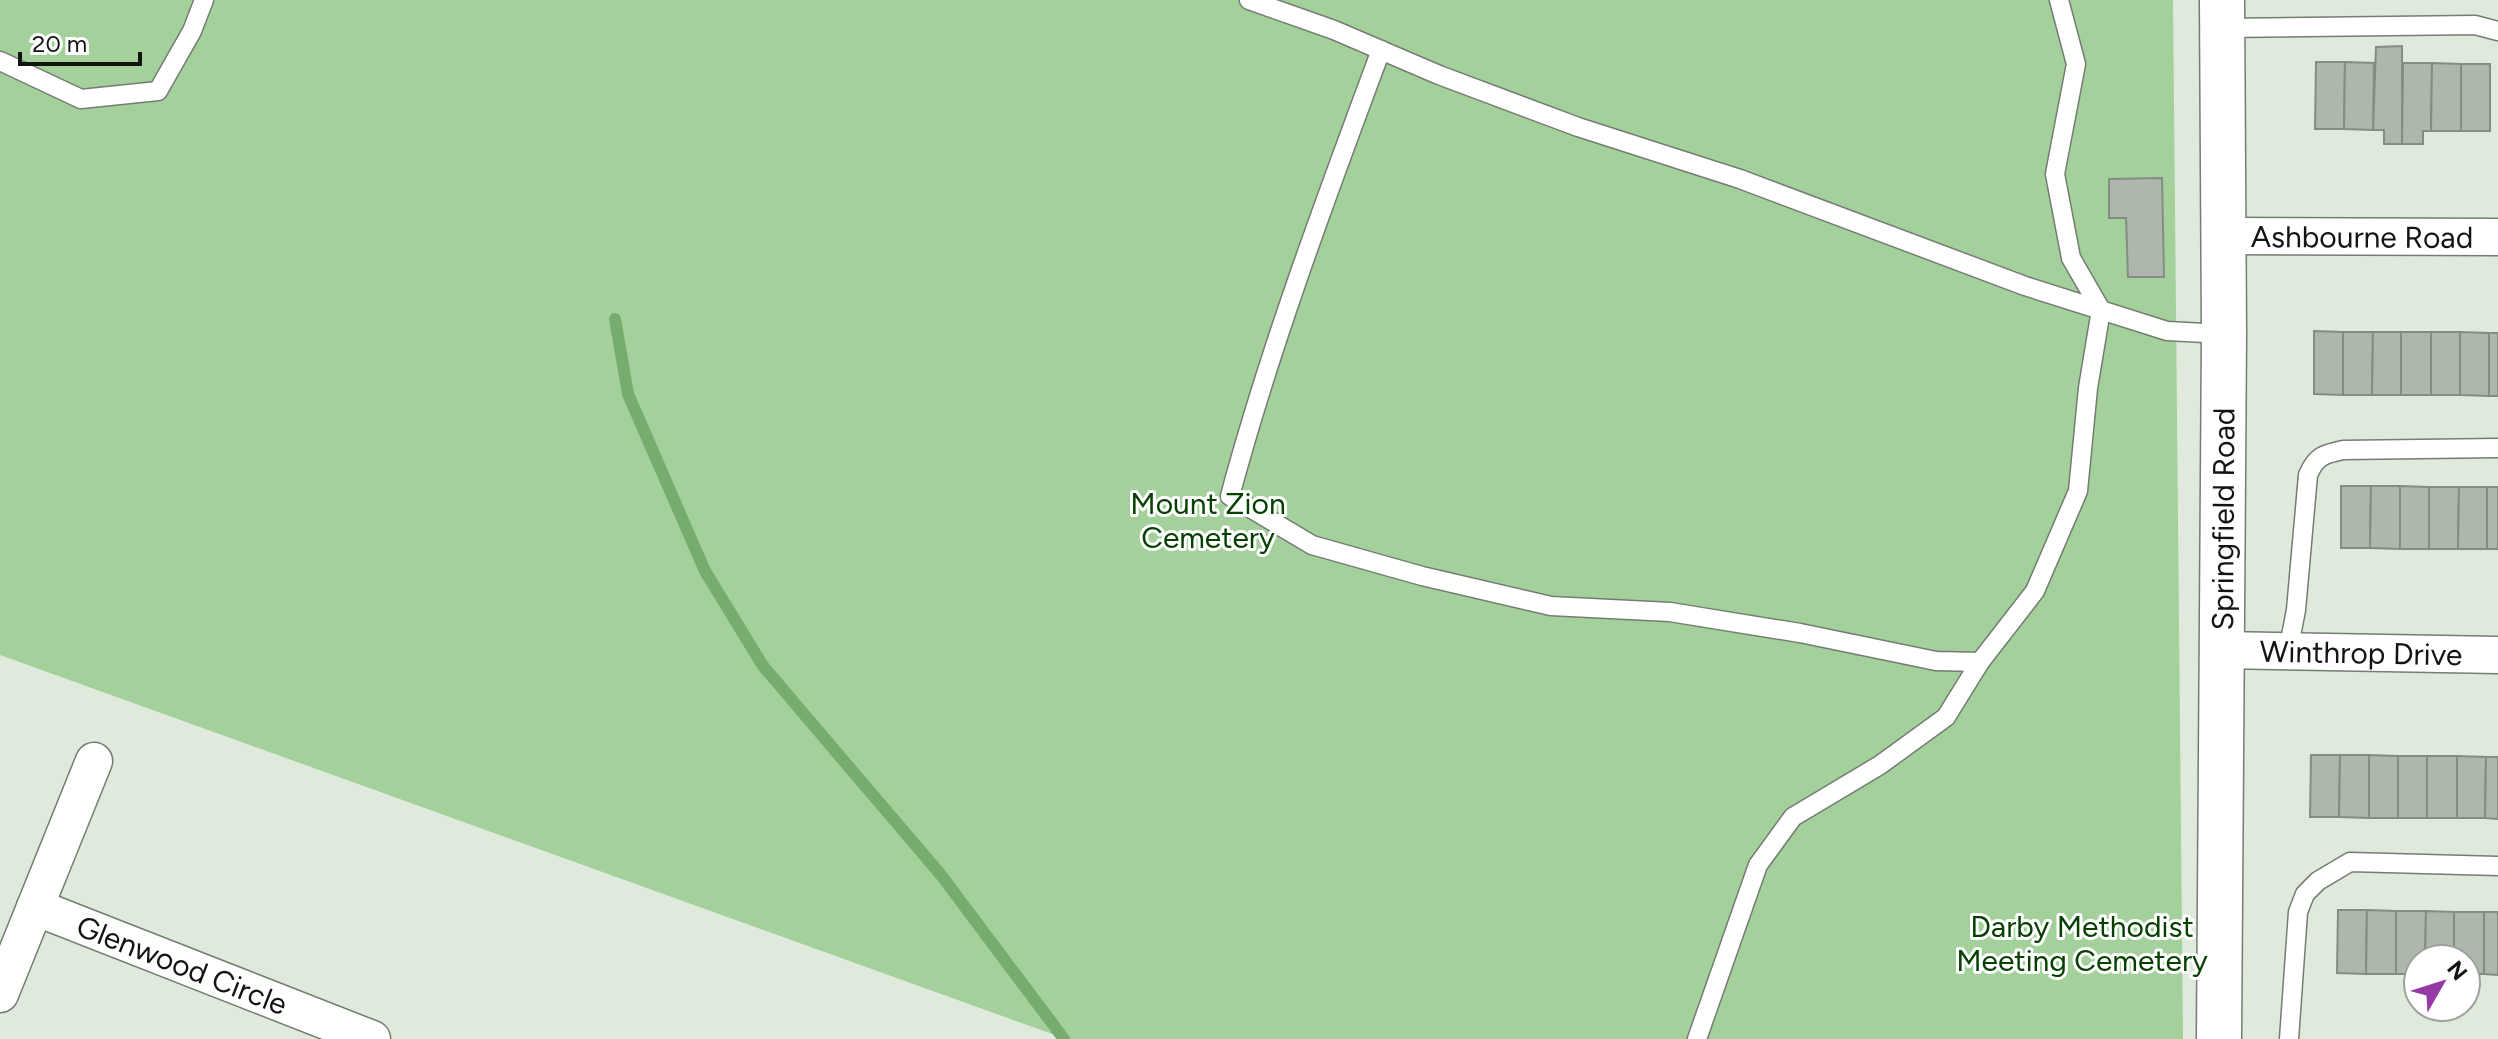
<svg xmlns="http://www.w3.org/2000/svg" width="2498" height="1039" viewBox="0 0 2498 1039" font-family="Figtree,sans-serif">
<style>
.green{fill:#a4d09c}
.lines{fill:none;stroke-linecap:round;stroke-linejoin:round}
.stream{stroke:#76ac6e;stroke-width:12}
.building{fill:#adb7ab;stroke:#838e82;stroke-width:2}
.service-casing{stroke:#737d71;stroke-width:21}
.minor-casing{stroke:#737d71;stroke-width:39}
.secondary-casing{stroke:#737d71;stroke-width:47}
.service{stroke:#fff;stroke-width:18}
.minor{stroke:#fff;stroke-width:36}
.secondary{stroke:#fff;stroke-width:44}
.labels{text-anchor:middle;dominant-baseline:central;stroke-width:6;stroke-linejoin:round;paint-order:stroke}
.street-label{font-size:30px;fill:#111510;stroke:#fff}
.park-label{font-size:30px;fill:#064000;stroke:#fff}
</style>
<rect width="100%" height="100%" fill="#dfeadd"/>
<polygon class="green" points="0,0 2173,0 2183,1039 1066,1039 0,655"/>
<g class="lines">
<polyline class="stream" points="615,319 628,394 705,571 763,666 941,875 1064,1039"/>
</g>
<g class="building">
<polygon points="2402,46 2402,144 2384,144 2384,130 2373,130 2376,47"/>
<polygon points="2316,62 2345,62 2344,129 2315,129"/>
<polygon points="2345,62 2374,63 2373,130 2344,129"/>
<polygon points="2403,63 2432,63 2431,131 2423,131 2423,144 2402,144"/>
<polygon points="2432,63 2461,64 2461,131 2431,131"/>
<rect x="2461" y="64" width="29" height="67"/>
<polygon points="2162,178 2164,277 2128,277 2126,218 2109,218 2109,179"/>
<polygon points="2314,331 2343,332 2343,395 2314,394"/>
<polygon points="2343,332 2373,332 2372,395 2343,395"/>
<polygon points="2373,332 2401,332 2401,395 2372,395"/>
<rect x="2401" y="332" width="30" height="63"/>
<rect x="2431" y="332" width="29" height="63"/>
<polygon points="2460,332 2489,333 2489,396 2460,395"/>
<rect x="2489" y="333" width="9" height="63"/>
<polygon points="2341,486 2371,486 2370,548 2341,548"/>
<polygon points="2371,486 2400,486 2400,549 2370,548"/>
<polygon points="2400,486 2429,487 2429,549 2400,549"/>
<polygon points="2429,487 2459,487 2458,549 2429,549"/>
<polygon points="2459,487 2487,487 2487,549 2458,549"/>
<rect x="2487" y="487" width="11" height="62"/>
<polygon points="2311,755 2340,755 2339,817 2310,817"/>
<polygon points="2340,755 2369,755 2369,818 2339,817"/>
<polygon points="2369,755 2398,756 2398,818 2369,818"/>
<rect x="2398" y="756" width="29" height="62"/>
<rect x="2427" y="756" width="30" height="62"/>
<polygon points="2457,756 2486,757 2485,818 2457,818"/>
<polygon points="2486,757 2498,757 2498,819 2485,818"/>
<polygon points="2338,910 2367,910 2366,974 2337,973"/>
<polygon points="2367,910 2396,911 2396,974 2366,974"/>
<polygon points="2396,911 2426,911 2425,959 2418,959 2418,974 2396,974"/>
<polygon points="2426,911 2454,912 2454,959 2425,959"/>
<polygon points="2454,912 2484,912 2484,974 2466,974 2466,959 2454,959"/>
<polygon points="2484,912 2498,912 2498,975 2484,974"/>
</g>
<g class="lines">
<defs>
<g id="service">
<polyline points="1249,0 1334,30 1439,75 1578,127 1740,179 2025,286 2167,331 2224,334"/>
<polyline points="2223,28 2475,25 2498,31"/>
<path d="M1381 50C1326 198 1271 344 1230 496L1312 545 1422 576 1551 606 1670 612 1800 633 1936 661 1980 662 2035 591 2078 491 2088 388 2101 310 2071 258 2055 174 2076 64 2059 0"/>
<polyline points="0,61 81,99 158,91 192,31 204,0"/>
<path d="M2288 651 2296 610 2308 475C2316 456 2324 454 2343 450L2498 448"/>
<polyline points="1697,1039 1758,865 1793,817 1880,765 1946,717 1980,662"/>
<polyline points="2289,1039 2298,912 2305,894 2318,881 2350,862 2498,866"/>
</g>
<g id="minor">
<path id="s1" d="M2224 236 2498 237"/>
<path id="s2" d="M2223 650 2498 655"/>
<path id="s3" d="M35 907 372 1039"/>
<polyline points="0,994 94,761"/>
</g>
<g id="secondary">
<path id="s4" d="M2219 1039 2224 334 2222 0"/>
</g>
</defs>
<use href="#service" class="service-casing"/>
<use href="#minor" class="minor-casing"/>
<use href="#secondary" class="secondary-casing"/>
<use href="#service" class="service"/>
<use href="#minor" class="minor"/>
<use href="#secondary" class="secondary"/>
</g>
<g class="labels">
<g class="street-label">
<text stroke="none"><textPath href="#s1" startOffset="138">Ashbourne Road</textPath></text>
<text stroke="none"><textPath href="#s4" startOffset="520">Springfield Road</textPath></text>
<text stroke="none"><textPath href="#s2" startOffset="138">Winthrop Drive</textPath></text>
<text stroke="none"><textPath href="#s3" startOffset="158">Glenwood Circle</textPath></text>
</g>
<g class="park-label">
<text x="1208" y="503">Mount Zion<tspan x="1208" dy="34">Cemetery</tspan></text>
<text x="2082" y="926">Darby Methodist<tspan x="2082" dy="34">Meeting Cemetery</tspan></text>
</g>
</g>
<g transform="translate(2442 983) rotate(51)"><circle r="38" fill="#ffffff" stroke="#a0a19f" stroke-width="2"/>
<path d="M0-6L14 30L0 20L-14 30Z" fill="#953aa5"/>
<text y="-12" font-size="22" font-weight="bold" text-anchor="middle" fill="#111510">N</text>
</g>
<path d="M20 52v12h120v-12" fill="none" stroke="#111510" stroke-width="4"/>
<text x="32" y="52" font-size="24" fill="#111510" stroke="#ffffff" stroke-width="6" paint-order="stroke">20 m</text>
</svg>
